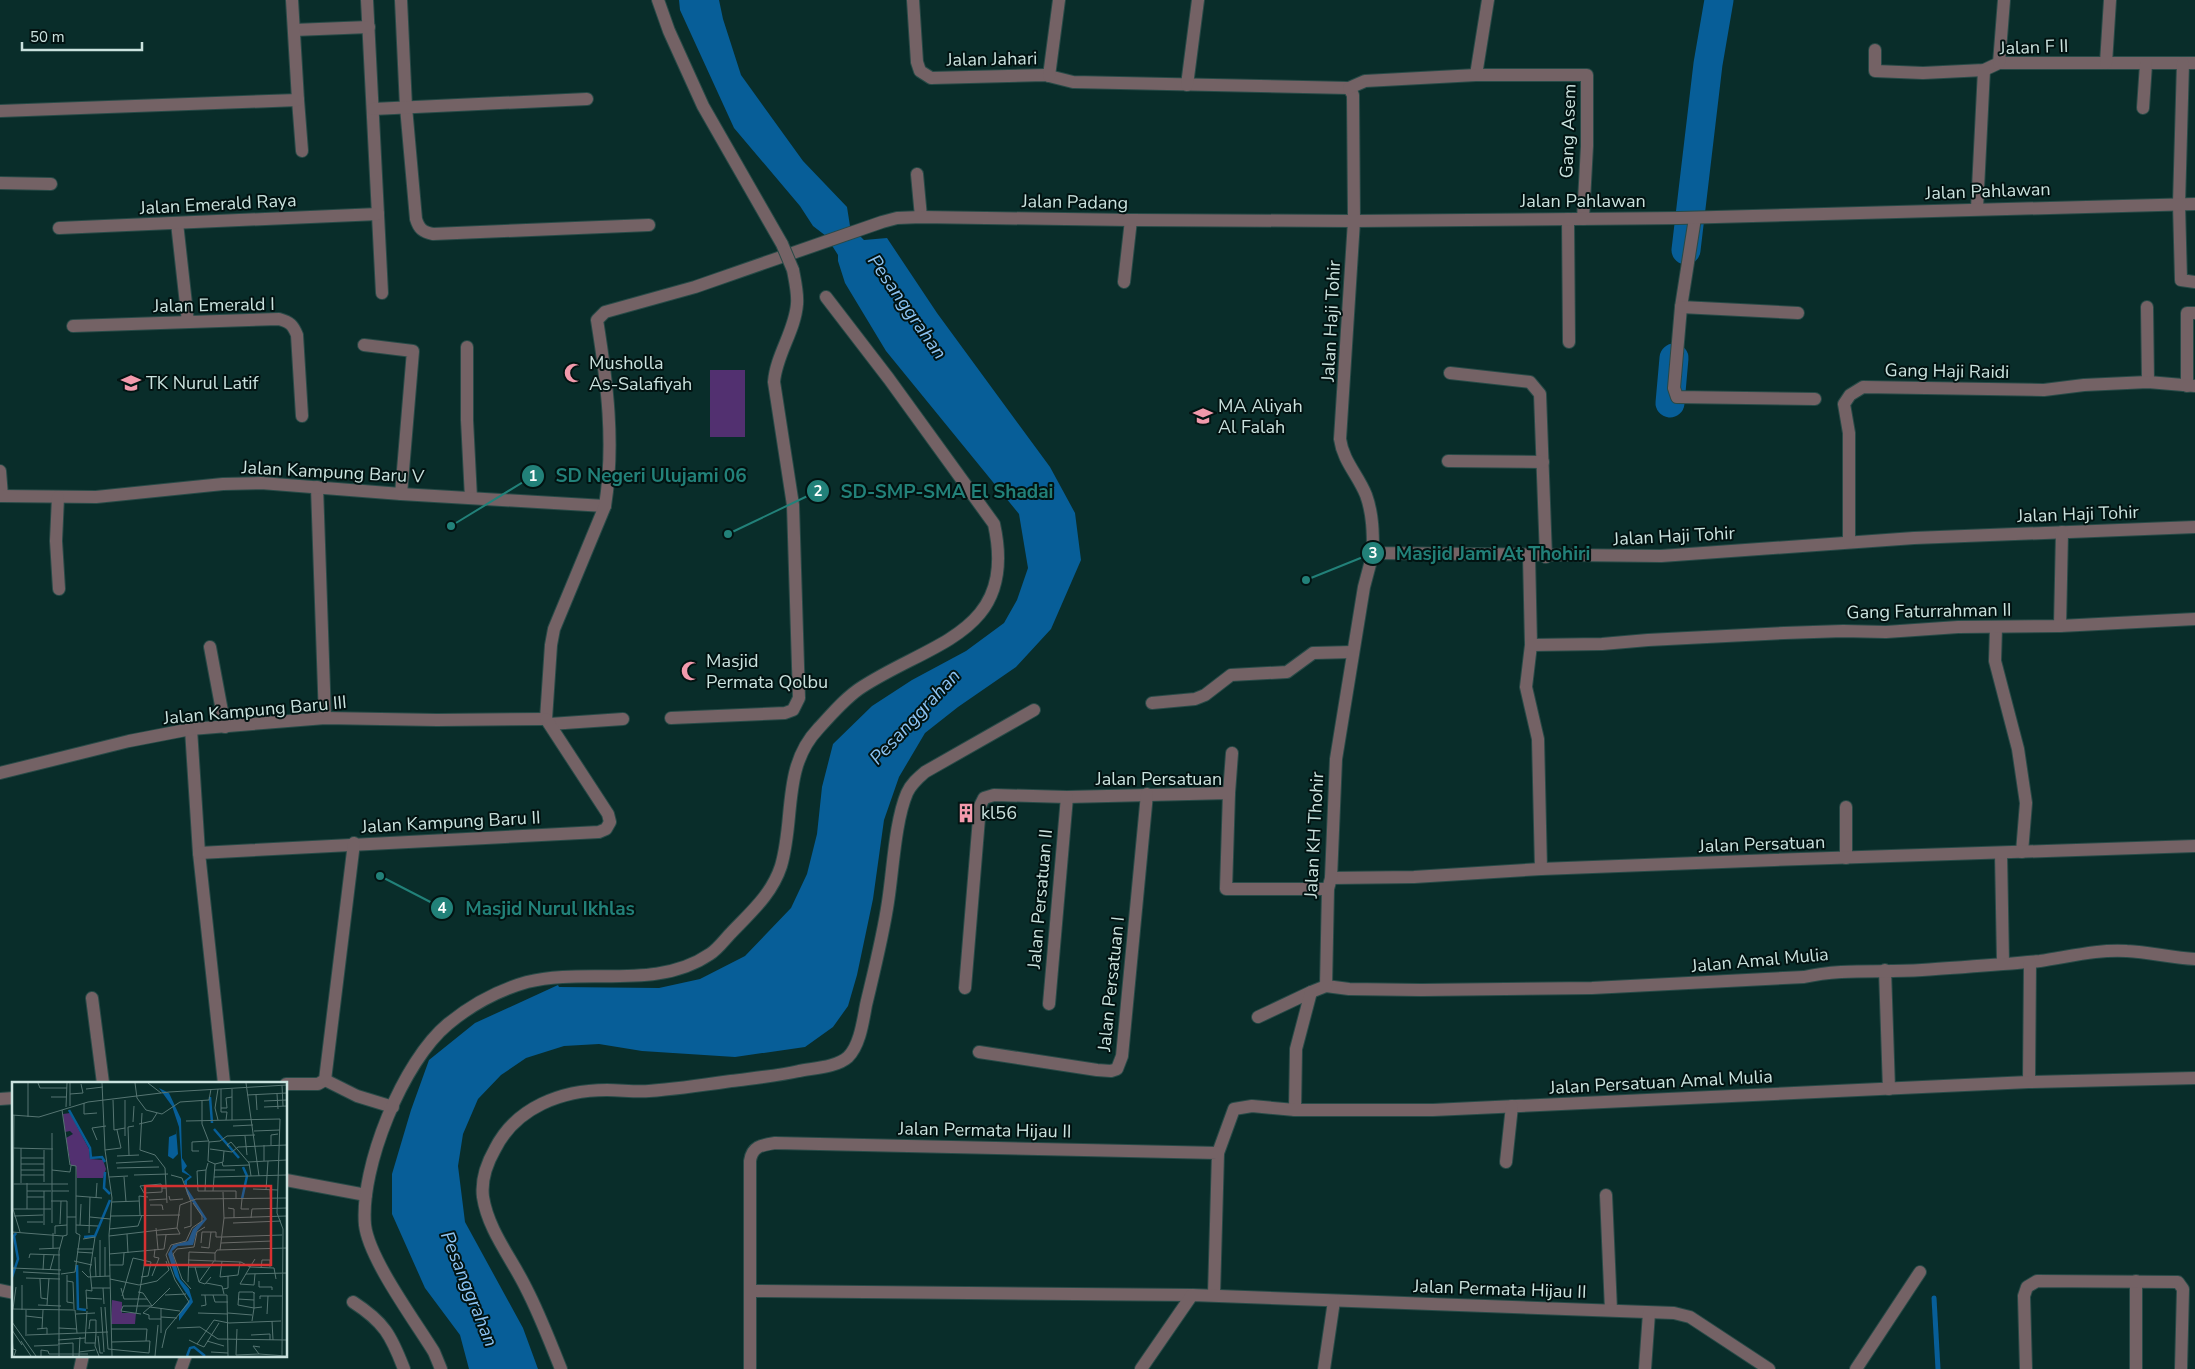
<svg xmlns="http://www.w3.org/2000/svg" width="2195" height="1369" viewBox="0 0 2195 1369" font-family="'Nunito Sans',sans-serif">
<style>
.green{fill:#523070}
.water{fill:#075e98}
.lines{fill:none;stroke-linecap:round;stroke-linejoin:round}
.stream{stroke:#075e98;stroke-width:5}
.river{stroke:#075e98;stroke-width:29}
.minor-casing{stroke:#284a47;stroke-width:14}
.minor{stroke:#746265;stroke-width:12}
.minor-bridge-casing{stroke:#284a47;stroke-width:14;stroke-linecap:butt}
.minor-bridge{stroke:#746265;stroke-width:12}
.labels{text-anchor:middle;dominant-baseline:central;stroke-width:4;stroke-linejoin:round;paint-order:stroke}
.street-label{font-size:18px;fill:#cae2de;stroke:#021312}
.poi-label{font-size:18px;fill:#cae2de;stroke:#021312;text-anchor:start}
.water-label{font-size:19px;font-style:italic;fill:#8ec4f4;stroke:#021312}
.inset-river{fill:none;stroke:#075e98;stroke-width:2.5}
.inset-road{fill:none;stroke:#567572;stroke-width:1}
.view{fill:#d53131;fill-opacity:0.15;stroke:#d53131;stroke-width:2.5}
.inset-edge{fill:none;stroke:#cae2de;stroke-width:2.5}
.leader{fill:none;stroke:#228179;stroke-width:2}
.callout-dot{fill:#228179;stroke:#021312;stroke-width:2}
.mark-label{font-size:15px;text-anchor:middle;font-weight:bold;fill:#fff}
.callout-label{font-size:19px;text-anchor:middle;font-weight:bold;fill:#228179;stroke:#021312;stroke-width:4;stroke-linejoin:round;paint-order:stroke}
</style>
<rect width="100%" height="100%" fill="#092d2a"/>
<rect class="green" x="710" y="370" width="35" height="67"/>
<polygon class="water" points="679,0 719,0 723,19 741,75 803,161 847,207 850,226 864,240 887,238 937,313 1050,467 1075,513 1081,560 1051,629 1016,667 958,707 925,733 899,777 884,820 873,899 857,975 848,1006 833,1027 805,1047 735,1057 642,1051 599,1044 564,1046 526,1058 501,1075 478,1099 463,1134 458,1166 465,1222 523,1328 538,1369 469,1369 460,1335 425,1288 392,1214 392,1174 411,1110 429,1060 475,1023 558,985 559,987 659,988 700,979 745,956 791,908 807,874 817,834 822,787 833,744 872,706 912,680 966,651 1004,623 1017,600 1028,568 1019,514 886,351 845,283 838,261 838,255 826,236 813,226 800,206 734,128 680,10"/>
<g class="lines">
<polyline class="stream" points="1934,1298 1938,1369"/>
<g class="river">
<polyline points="1686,250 1708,64 1719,0"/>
<polyline points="1670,403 1674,358"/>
</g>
<defs>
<g id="minor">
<polyline points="367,0 382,293"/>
<path d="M401 0 406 107 416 219C419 229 423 232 433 234L649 225"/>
<polyline points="658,0 669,31 703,106 782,244"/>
<polyline points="913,0 917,62 920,71 931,78 1045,75 1073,82 1349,88"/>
<polyline points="294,30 369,27"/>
<polyline points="1875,50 1875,71 1923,73 1984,70 1999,63 2195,63"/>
<polyline points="1999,63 2004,0"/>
<polyline points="2106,63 2110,0"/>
<polyline points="2183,63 2179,204 2181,280 2195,282"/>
<polyline points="1476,75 1488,0"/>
<polyline points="1049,76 1059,0"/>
<polyline points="1187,85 1198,0"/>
<path d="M1349 88 1353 95 1354 221 1340 439C1343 461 1358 475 1366 495 1373 514 1373 534 1373 553L1661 556 1914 538 2195 527"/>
<polyline points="1349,88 1365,81 1476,75 1587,75 1587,146 1583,219"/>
<polyline points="298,100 302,151"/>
<polyline points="2143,108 2146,64"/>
<polyline points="373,109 587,99"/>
<polyline points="0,111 298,100 292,0"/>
<polyline points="917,174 921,217"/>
<polyline points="0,183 51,184"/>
<polyline points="1977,208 1984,70"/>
<polyline points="1695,218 1681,307 1674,388 1677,397 1815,399"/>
<polyline points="1568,219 1569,342"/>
<polyline points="177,223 188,322"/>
<polyline points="59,228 378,214"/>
<polyline points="1124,282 1131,220"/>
<polyline points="1681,307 1798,313"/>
<polyline points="2147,307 2148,382"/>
<path d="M73 326 279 319C290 322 293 325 297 335L302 416"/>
<polyline points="364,345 413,351 401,494"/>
<polyline points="467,347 467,420 471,498"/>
<polyline points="1450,373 1530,382 1540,394 1546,557"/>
<polyline points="2187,386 2187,313 2195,313"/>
<polyline points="1448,461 1543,462"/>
<polyline points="0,471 2,496"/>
<polyline points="317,487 325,718"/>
<polyline points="0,496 96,497 223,484 261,483 401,494 605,506"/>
<polyline points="58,497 56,541 59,589"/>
<polyline points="1849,542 1849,433 1844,404 1850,395 1863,387 2044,390 2084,385 2148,382 2195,386"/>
<polyline points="1529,556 1531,645 1526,687 1538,739 1541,869"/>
<polyline points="2060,626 2062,532"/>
<polyline points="1996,627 1995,661 2018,749 2026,803 2022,852"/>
<polyline points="1531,645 1602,644 1648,640 1784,633 1843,631 1886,632 1958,627 2060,626 2195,619"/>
<polyline points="210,647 225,727"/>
<polyline points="1152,703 1195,699 1205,695 1231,675 1287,672 1313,653 1353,652"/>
<path d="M671 718 785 713 793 710 799 698 793 505 774 382C776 355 795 331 797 304 798 293 795 281 793 270"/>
<path d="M546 719 551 645 554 629 605 506C615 443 607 382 597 320L605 312 695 287 882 222 897 218 921 217 1131 220 1354 221 1679 218 2195 204"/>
<polyline points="550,724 623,719"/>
<polyline points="191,729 199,853 224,1083"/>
<polyline points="0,773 129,741 191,729 325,718 437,720 546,719"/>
<polyline points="1229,793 1232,753"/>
<polyline points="199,853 599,832 606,829 610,822 608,814 546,719"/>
<polyline points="2001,853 2003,963"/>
<polyline points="1846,858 1846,807"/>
<polyline points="1331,878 1414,877 1541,869 1774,860 2195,846"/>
<polyline points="1885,970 1889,1089"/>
<path d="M1326 986 1349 989 1421 990 1592 988 1804 977C1843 968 1882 973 1922 970 1961 967 2001 965 2040 961 2068 957 2098 949 2127 951 2150 952 2172 958 2195 959"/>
<polyline points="965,988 980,806 984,798 994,795 1067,797 1229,793 1226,889 1328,889"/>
<polyline points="92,998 103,1083"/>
<polyline points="1049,1004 1067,797"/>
<polyline points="1258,1017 1311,992"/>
<polyline points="979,1052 1097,1070 1111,1071 1117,1069 1122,1056 1147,794"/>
<polyline points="325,1080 357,1096 393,1107"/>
<polyline points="2029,1082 2030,962"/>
<polyline points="286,1084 318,1084 325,1080 354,843"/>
<polyline points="0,1099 14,1098"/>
<polyline points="1295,1110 1296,1049 1311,992 1326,986 1328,889 1331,878 1336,759 1364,587 1373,553"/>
<polyline points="1218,1153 1234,1109 1252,1106 1295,1110 1433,1110 2029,1082 2195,1078"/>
<polyline points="1506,1162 1512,1106"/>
<polyline points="286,1180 366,1195"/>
<polyline points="1606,1195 1611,1310"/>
<polyline points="2136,1281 2136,1369"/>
<polyline points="0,1290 14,1293"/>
<polyline points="751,1291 1192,1295"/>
<path d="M353 1302C384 1322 391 1335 404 1369"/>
<polyline points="80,1369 83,1355"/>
<polyline points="181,1369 186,1355"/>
<path d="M441 1369 434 1352C415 1321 369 1259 365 1225 360 1167 403 1061 448 1024 471 1005 499 990 527 982 586 967 656 991 710 954 718 949 725 939 731 933 751 912 772 894 781 866 795 819 782 767 818 729 831 715 846 697 862 687 933 641 1018 633 994 524L889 379 826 297"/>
<path d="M561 1369C550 1342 540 1315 526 1288 512 1259 488 1230 483 1197 481 1181 487 1163 495 1149 516 1107 562 1090 607 1090 621 1090 635 1092 649 1091 676 1089 704 1085 731 1081 754 1078 777 1076 799 1071 814 1068 837 1067 848 1057 860 1045 863 1021 866 1005 874 971 883 936 888 902 893 870 895 821 907 793 911 784 918 778 925 772L1034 710"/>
<path d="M750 1369V1161C752 1146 762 1145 775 1143L1218 1153 1214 1295"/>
<polyline points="1141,1369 1192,1295 1674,1313 1690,1317 1769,1369"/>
<polyline points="1324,1369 1334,1301"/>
<polyline points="1645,1369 1649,1313"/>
<polyline points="1856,1369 1920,1272"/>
<polyline points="2026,1369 2024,1296 2027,1287 2037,1281 2178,1282 2183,1289 2181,1369"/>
</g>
</defs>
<use href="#minor" class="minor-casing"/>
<use href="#minor" class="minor"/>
<defs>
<polyline id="minor-bridge" points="782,244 793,270"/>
</defs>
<use href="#minor-bridge" class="minor-bridge-casing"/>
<use href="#minor-bridge" class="minor-bridge"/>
</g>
<defs>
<symbol id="mosque-bare" viewBox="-9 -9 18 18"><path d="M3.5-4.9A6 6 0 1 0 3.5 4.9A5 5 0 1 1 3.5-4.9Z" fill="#f29aac" stroke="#021312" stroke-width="2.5" paint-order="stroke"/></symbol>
<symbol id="school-bare" viewBox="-9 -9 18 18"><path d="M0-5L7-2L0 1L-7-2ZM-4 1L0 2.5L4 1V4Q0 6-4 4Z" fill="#f29aac" stroke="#021312" stroke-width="2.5" paint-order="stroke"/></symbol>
<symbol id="building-bare" viewBox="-9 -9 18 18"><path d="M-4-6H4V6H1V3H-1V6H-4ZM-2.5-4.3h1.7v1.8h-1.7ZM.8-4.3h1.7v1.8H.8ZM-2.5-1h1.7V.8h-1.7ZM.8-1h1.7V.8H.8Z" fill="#f29aac" stroke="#021312" stroke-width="2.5" paint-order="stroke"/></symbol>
</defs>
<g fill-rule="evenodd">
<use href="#mosque-bare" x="560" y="359" width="28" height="28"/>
<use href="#school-bare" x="117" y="369" width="28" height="28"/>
<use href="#school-bare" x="1189" y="402" width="28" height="28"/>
<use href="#mosque-bare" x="677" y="657" width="28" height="28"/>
<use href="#building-bare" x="952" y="799" width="28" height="28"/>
</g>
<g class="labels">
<g class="street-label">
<text transform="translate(2034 47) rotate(-2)">Jalan F II</text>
<text transform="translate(992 59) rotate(-1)">Jalan Jahari</text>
<text transform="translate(1568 131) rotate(-88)">Gang Asem</text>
<text transform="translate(1988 191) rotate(-2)">Jalan Pahlawan</text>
<text x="1583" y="201">Jalan Pahlawan</text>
<text transform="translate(1075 202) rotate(1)">Jalan Padang</text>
<text transform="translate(218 204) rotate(-3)">Jalan Emerald Raya</text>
<text transform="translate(214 305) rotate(-1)">Jalan Emerald I</text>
<text transform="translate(1331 321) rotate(-87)">Jalan Haji Tohir</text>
<text transform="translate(1947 371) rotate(1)">Gang Haji Raidi</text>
<text transform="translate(333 472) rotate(3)">Jalan Kampung Baru V</text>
<text transform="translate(2078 514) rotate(-2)">Jalan Haji Tohir</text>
<text transform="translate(1674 536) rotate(-3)">Jalan Haji Tohir</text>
<text transform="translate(1929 611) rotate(-1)">Gang Faturrahman II</text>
<text transform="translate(255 710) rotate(-5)">Jalan Kampung Baru III</text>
<text x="1159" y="779">Jalan Persatuan</text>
<text transform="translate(451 822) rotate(-3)">Jalan Kampung Baru II</text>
<text transform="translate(1314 835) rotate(-87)">Jalan KH Thohir</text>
<text transform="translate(1762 844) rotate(-2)">Jalan Persatuan</text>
<text transform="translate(1040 899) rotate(-85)">Jalan Persatuan II</text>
<text transform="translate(1760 960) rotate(-5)">Jalan Amal Mulia</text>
<text transform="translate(1111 984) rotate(-84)">Jalan Persatuan I</text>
<text transform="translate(1661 1082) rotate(-3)">Jalan Persatuan Amal Mulia</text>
<text transform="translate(985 1130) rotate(1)">Jalan Permata Hijau II</text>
<text transform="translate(1500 1289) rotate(2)">Jalan Permata Hijau II</text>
</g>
<g class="poi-label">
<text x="589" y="363">Musholla<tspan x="589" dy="21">As-Salafiyah</tspan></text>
<text x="146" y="383">TK Nurul Latif</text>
<text x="1218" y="406">MA Aliyah<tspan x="1218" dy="21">Al Falah</tspan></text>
<text x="706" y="661">Masjid<tspan x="706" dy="21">Permata Qolbu</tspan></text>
<text x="981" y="813">kl56</text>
</g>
<g class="water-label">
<text transform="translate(907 307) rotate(55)">Pesanggrahan</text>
<text transform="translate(915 717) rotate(-47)">Pesanggrahan</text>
<text transform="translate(469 1289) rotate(68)">Pesanggrahan</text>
</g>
</g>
<g transform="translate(12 1082)">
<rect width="275" height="275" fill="#092d2a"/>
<path d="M58 31 77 67 78 77 91 78 94 87 91 96H65L64 84H59L54 56 61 52 58 49 53 50 51 32ZM100 218 110 220V231H124L123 242H99Z" fill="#523070"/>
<path d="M147 6 157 11 169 37 170 76 175 84 172 88 180 95 175 99V106L195 137 185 149 181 163 166 164 160 169 168 197 177 207 181 220 167 239V232L178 217 163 194 156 172 161 163 176 159 181 147 192 137 175 112 172 99 178 94 170 90 167 45 160 24ZM164 47 166 72 161 77 156 74 157 55 164 52Z" fill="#075e98"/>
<path class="inset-river" d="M198 15 200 41M57 28 78 66 79 76 90 75 93 80M202 47 227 76M93 90 92 106 98 112M230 117 235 94 231 85M72 155 83 154 98 118M65 183 66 227 74 228M0 195 6 177 2 154 4 151M175 274 178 266 182 265 193 274"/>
<path class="inset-road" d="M26 1 28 6H55M90 1 93 68 100 116 97 153 100 274M123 1 125 16 134 28 150 32 168 20 197 18 199 7M136 1 149 11M234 1 247 94M270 3 271 24M74 7 91 5M206 7 203 26 206 38M209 7V30H215L214 38M58 12 71 11 69 2M265 12 266 27M235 13 275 11M244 13 245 28M39 15H54M101 18 102 48 113 46M113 18V54M190 19V42L197 60 196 79 203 82 201 109M252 19 275 18M72 21V32L85 31M58 24V1M54 25 55 1M252 25 275 24M209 26H215L214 16 220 15M130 31 128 68 143 73 153 86 155 121M0 33 27 35 76 20 157 10 275 3M2 33 1 127 8 150M16 35V1M220 38V7M174 39 268 37 265 131 271 147 270 274M121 40 122 24M127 42 140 39 145 31M221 44 241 43M242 49 268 48M40 51V141M233 54 235 73M85 58 80 46 94 44M197 60 208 59 215 54 243 53M252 63V79M259 63V53L266 52M217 65 215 63 219 60 237 81 239 94M0 66 41 67M9 66V101M198 67 220 70 226 65 275 63M32 68V100M93 68 109 66 105 48M187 69H180V60L196 59M117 73 116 45 122 44M105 74 127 73M9 76H32M210 80 211 84 238 83M236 80 275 78M104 81 141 79M196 81 194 88 185 89 186 109H224V117M9 82H32M203 82 211 80 212 69M105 86 147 85M9 88H32M40 88 58 90 59 84M202 88H223M9 93H32M122 93 156 92M159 93 170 96 179 120V144L172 146M97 95 116 94M112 95 114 120M202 95 275 93M1 102H56M150 106V110L132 111 128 104 149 102 150 106H154M241 107 266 108M254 108 256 79M258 108 259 127M15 109H39M40 109H57M193 109 194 88M211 110 212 136 275 134M64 114 90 116M157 114 158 118 171 117M15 115H32M84 116 85 101M230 117 229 127H237M137 118 155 117M39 119H55V135M100 120 127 119M138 123H150L151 128M216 126 222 127V136M1 127H39M15 127V101M128 133 127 114 136 115M2 134 31 133M99 134 168 133M78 135 98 137M239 136 240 127 275 126M15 140H31M221 141 269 139M48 142 49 119M32 143V109M64 143 86 144M68 143 69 122M144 146 146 167M165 146 168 123 184 117 275 116M97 147 126 144 130 133M0 150 51 154M77 151 78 115M43 152V144L55 143M115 152 116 171M145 153 168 152 165 146M97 154 165 146M210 155 270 153M71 157 83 155 78 188 80 209 74 208 75 227M88 158V195M189 161 190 150H204V155H209M209 161 260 159M93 165V194M189 165 197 166 199 150M41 166V151M27 167 48 166M65 167H81M208 168 212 136M65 170 81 171M203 171 205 168 275 166M97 172 152 167 154 153M83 175 84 195M17 176 18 172 48 173M176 178 202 179M62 179 80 183M210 179 208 195 226 193 228 180M97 183H111L112 171M176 185H197M183 185 187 200M0 186 49 188M249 186 250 178H258V185M31 188 32 172M38 188 42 173M70 189 76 195 98 194M11 190 48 192M49 192 63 190 68 153 64 151V135M234 192 275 191M243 192 242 203 228 202 238 185 262 186 264 197M55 193V220L61 221M140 194 147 176 142 175 143 167M14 196 48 197M28 197 29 216 35 217M98 197 127 203 145 199 157 188 154 179M55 199 61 200 62 227M247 199V205H260V208M176 200 177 170 203 171V179M187 200 202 179 229 180 238 185 243 177M187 200 193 202 199 195M194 201 210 204 212 212M10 203V228M80 206H98M91 206 92 222M109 206 112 217H135M179 207 170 197 161 172 165 167 182 165 185 150 193 145M211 207 216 206V194M126 210 131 211 140 224M242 211V226L226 223 227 210H241L242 211H243M153 213 174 212M189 213H215L216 274M201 213 203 220H216M110 214 121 176 139 180 136 194 129 195M74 216 90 217M226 217 242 218M248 217V214H270M26 223 49 224M35 223 37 196M189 224 194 223 193 213M89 225 92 270M93 225 96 267 137 271 138 259H134M0 227 63 228 65 251M1 227 4 205M75 229 73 261H83M124 231 133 178M186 231 216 232M216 231 240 233M64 232 83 231M129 232 109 229 111 224H140L158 206M255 232 256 214M14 234 31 236M149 235 165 236M149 237H137V233L131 231 138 225 168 229M202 238 217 241 269 239M240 239 242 226 250 225M260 239 261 258M0 240 24 274M47 246 65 247M165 246 188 245 206 257 275 258M25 247 35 246V252M30 247 31 228M77 247 78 238H84V251M99 247H135L134 259M225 247 224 273 247 272M0 248 10 263M84 251 83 264 87 274M149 251V226M15 253 96 250M239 253 258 252V258M0 254 1 267 4 268 2 274M14 254V228M86 254 88 271H91M46 258 73 256M177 258 185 262 202 238M9 259 19 274M195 259 212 264M100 260 134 259M46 262 61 261V274M185 262 192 265 207 241M22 264 46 263M248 265 241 264 247 272 275 274M150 266 154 248 177 220 163 198 154 173 159 163 174 159 180 146 190 139V134L181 121M67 270 83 268M199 270 216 271M29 274V268L36 269 37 272H76M47 274V169L51 154 55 153V135H64V84L58 83 50 28M67 274 68 255M143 274 146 243"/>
<path class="view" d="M133 104H259V183H133Z"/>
<rect width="275" height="275" class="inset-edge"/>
</g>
<path class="leader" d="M451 526L533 476M728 534L818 491M1306 580L1373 553M380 876L442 908"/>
<g class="callout-dot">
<circle cx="451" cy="526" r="5"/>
<circle cx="728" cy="534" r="5"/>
<circle cx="1306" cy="580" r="5"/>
<circle cx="380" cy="876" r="5"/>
<circle cx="533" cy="476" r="12"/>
<circle cx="818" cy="491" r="12"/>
<circle cx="1373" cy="553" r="12"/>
<circle cx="442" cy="908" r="12"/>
</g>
<g class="mark-label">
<text x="533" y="481">1</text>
<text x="818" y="496">2</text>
<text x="1373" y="558">3</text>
<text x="442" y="913">4</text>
</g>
<g class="callout-label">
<text x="651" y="482">SD Negeri Ulujami 06</text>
<text x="947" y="498">SD-SMP-SMA El Shadai</text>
<text x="1493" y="560">Masjid Jami At Thohiri</text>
<text x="550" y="915">Masjid Nurul Ikhlas</text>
</g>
<path d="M22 42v8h120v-8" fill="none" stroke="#cae2de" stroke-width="2.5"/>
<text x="30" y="42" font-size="15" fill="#cae2de" stroke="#021312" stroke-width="4" paint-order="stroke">50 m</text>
</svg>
